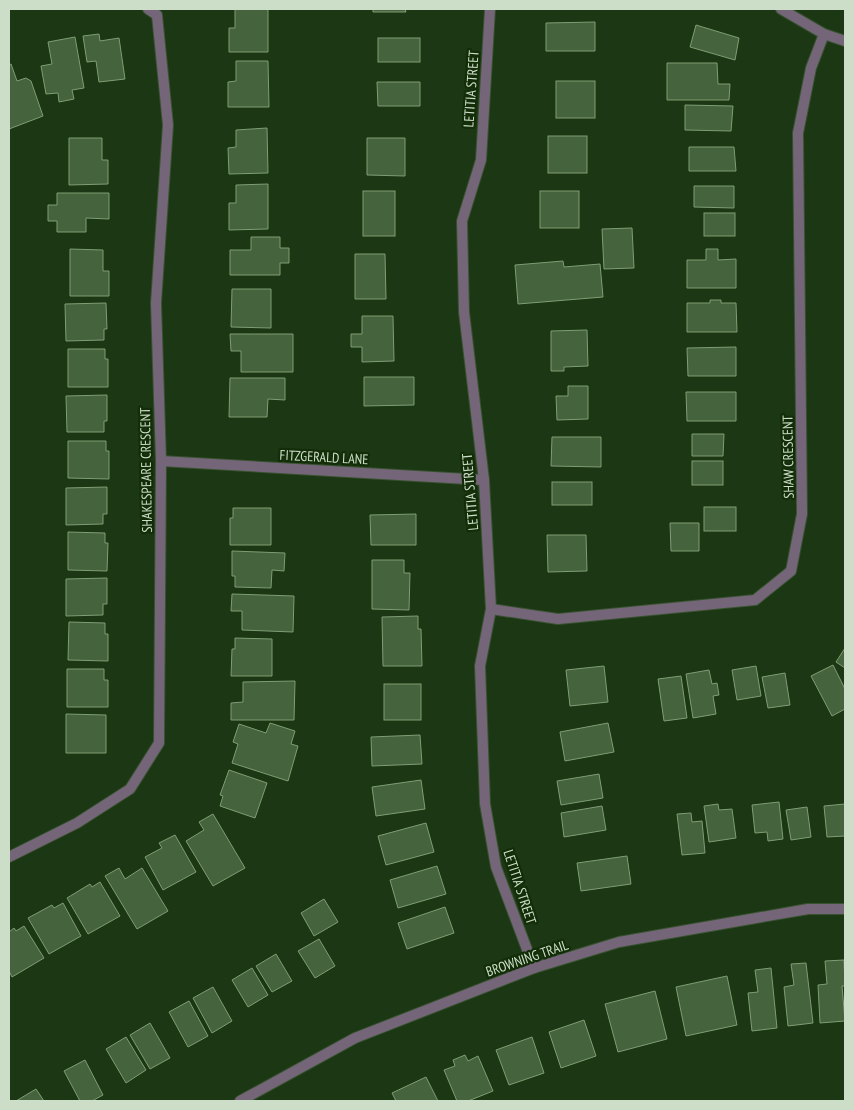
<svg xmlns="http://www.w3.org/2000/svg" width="854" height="1110" viewBox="0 0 854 1110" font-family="'PT Sans Narrow',sans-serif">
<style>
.building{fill:#45633d;stroke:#7e9e75}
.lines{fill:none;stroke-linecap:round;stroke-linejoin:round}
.minor-casing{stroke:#385230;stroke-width:12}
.minor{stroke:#746678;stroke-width:10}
.labels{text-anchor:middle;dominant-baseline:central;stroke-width:4.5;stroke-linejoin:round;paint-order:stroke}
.street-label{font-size:14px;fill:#cddec8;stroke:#122d08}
</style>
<rect width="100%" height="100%" fill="#1c3713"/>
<g class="building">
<polygon points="235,9 268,9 268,52 229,52 229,28 235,28"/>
<polygon points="373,9 405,9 406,12 373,12"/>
<polygon points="595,22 595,51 546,51 546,23"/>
<polygon points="696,25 739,38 735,60 690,47"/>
<polygon points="99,34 100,41 119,38 125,79 99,82 96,61 87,62 83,36"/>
<polygon points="75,37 84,88 72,90 74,99 59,102 58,93 46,94 41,66 52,64 48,42"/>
<rect x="378" y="38" width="42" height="24"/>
<polygon points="236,61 268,61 269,107 228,107 228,82 236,81"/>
<polygon points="667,63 717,63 718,84 730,84 729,100 667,100"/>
<polygon points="11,64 17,81 26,78 31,81 43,116 9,129 9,65"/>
<rect x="556" y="81" width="39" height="37"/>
<polygon points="377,82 420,82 420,106 378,106"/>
<polygon points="685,105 733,106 731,131 685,130"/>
<polygon points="267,128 268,173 229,174 228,148 236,147 236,130"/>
<rect x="548" y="136" width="39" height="37"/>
<polygon points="69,138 102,138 102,160 108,160 108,184 69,185"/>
<polygon points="367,138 405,138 405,176 367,175"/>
<polygon points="689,147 734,147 736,171 689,171"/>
<polygon points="268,184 268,229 229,230 229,203 236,203 236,185"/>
<polygon points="694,186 734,186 734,208 694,207"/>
<rect x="363" y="191" width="32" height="45"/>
<rect x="540" y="191" width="39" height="37"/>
<polygon points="57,193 109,193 109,219 86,218 86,232 57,232 57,221 48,221 48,205 57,205"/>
<rect x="704" y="213" width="31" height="23"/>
<polygon points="632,228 634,268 604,269 602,229"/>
<polygon points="251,237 280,237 280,248 289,248 289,263 280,263 280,275 230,275 230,250 251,250"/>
<polygon points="70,249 103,250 103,271 109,271 109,296 70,296"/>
<polygon points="706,249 718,249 718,260 736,259 736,288 687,288 687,260 706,260"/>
<polygon points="355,254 385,254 386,299 355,299"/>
<polygon points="563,261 564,267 600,264 603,297 518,304 515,265"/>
<polygon points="232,289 271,289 271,328 231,327"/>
<polygon points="710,300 721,300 721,303 736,303 737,332 687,332 687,303 710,303"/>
<polygon points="106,303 107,329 104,329 104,340 66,341 65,304"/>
<polygon points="362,316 393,316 394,361 362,362 362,347 351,347 351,334 362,334"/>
<polygon points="587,330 588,366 564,367 564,371 551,371 551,331"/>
<polygon points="230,334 293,334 293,372 241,372 241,351 231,351"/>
<polygon points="736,347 736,376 688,376 687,348"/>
<polygon points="68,349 105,349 105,359 108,359 108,387 68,387"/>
<polygon points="364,377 414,377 414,405 364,406"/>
<polygon points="230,378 285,378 285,400 268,399 267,417 229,417"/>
<polygon points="568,386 588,386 588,419 557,420 556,396 568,396"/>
<polygon points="686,392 736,392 736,421 687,421"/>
<polygon points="107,395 107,421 104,421 104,432 67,432 66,396"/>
<polygon points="692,434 724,434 723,456 692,456"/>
<polygon points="552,437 601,437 601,467 551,466"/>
<polygon points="68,441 106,441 106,451 109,451 109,479 68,478"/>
<rect x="692" y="461" width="31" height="24"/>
<rect x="552" y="482" width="40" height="23"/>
<polygon points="107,487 107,514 103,514 103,524 66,525 66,488"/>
<rect x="704" y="507" width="32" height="24"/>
<polygon points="233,508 271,508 271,545 230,545 230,518 233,518"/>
<polygon points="416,514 416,545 371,545 370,515"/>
<polygon points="670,523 699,523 699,551 671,551"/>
<polygon points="68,532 105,533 105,543 108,543 107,571 68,570"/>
<polygon points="547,535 586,535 587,571 548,572"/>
<polygon points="232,551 285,553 284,571 272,570 271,588 235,587 235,576 232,576"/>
<polygon points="372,560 404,560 404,573 410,573 409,610 372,609"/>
<polygon points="107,578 107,604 103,604 103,615 66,616 66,579"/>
<polygon points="232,594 294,596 293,632 242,630 242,611 231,611"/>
<polygon points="418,616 418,629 421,629 422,666 383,666 382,617"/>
<polygon points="69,622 105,623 105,634 108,634 108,661 68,660"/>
<polygon points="235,638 272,639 272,676 231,676 232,649 235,649"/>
<polygon points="845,648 845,668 836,662"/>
<polygon points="833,665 845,689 845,709 832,716 811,676"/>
<polygon points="604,666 608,702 570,706 566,670"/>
<polygon points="756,666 761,696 737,700 732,670"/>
<polygon points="67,669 104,669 104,680 108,680 108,707 67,707"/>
<polygon points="709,670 712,684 717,683 719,695 713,696 716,714 693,718 686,674"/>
<polygon points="785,673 790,705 768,708 762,677"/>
<polygon points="681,676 687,718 664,721 658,679"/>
<polygon points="295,681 294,720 231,720 231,703 243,702 243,682"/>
<rect x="384" y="684" width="37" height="36"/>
<polygon points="66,714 106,715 106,753 66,753"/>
<polygon points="270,723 295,731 291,744 298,746 288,781 232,763 238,744 233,742 239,724 266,733"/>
<polygon points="608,723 614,752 565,761 560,732"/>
<polygon points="420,735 422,764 372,766 371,737"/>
<polygon points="229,770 267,783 255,818 220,806 223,796 220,795"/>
<polygon points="599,774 603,798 561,805 557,781"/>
<polygon points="421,780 425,809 376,816 372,787"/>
<polygon points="779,802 783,839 768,841 767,832 755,833 752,805"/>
<polygon points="718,804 719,810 732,809 736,838 709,842 704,806"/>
<polygon points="845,804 845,836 827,837 824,806"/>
<polygon points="602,806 606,830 564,837 561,813"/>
<polygon points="807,807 811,837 791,840 786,810"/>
<polygon points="691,813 692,822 702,821 705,853 682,855 677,814"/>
<polygon points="213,814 245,868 213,886 186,841 204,830 199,822"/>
<polygon points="426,823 434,852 386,865 378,836"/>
<polygon points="175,835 196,872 163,890 145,857 162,848 159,843"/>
<polygon points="627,856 631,884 581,891 577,863"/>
<polygon points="437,866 446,894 398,908 390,880"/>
<polygon points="119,868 125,879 142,868 168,911 137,929 105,876"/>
<polygon points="100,882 120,916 88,934 67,898 90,884 92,887"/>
<polygon points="324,899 338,922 314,936 301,913"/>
<polygon points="63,903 81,936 49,954 28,918 52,905 54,908"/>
<polygon points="445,907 454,933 407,949 398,923"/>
<polygon points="24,926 44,958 12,977 9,971 9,932 14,928 16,931"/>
<polygon points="319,939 335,966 315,978 298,951"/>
<polygon points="276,954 292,981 272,992 256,966"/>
<polygon points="844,960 845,986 842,986 845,1021 820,1023 818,985 827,984 825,961"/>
<polygon points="806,963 813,1023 788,1026 784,987 794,985 791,964"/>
<polygon points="252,968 268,995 248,1007 232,980"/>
<polygon points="771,968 777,1028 752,1031 748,993 758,992 755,970"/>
<polygon points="727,976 737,1025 686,1036 676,987"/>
<polygon points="213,987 232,1021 212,1033 193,998"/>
<polygon points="655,991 667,1039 618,1052 605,1004"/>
<polygon points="189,1001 208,1036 188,1047 169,1012"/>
<polygon points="584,1020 596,1056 561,1068 549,1032"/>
<polygon points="150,1023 170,1058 150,1069 130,1035"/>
<polygon points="126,1037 146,1070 126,1083 106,1049"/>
<polygon points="532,1037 544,1073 509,1085 496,1050"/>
<polygon points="465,1055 468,1061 478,1056 493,1091 468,1101 457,1101 444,1070 455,1066 453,1060"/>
<polygon points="85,1060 103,1095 92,1101 80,1101 64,1071"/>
<polygon points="426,1077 438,1101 396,1101 392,1093"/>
<polygon points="36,1089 44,1101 16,1101"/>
</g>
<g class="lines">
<defs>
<g id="minor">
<polyline points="490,9 481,160 462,221 464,312 484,480 491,609 480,666 485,804 496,867 534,968"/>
<polyline points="781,9 824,34 845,41"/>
<polyline points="161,461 484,480"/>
<polyline points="491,609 558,619 755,600 791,571 802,514 798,133 811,68 824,34"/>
<polyline points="9,857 77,823 130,789 159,743 161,461 156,303 168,125 157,15 148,9"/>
<polyline points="240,1101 355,1038 534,968 619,942 808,909 845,909"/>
</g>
</defs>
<use href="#minor" class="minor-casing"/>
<use href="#minor" class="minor"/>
</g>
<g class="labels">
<g class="street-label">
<text transform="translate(471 89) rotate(-86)">LETITIA STREET</text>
<text transform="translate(324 457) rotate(3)">FITZGERALD LANE</text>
<text transform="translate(788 457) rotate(-91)">SHAW CRESCENT</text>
<text transform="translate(146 470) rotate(-91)">SHAKESPEARE CRESCENT</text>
<text transform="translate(470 492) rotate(-95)">LETITIA STREET</text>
<text transform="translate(520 887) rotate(72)">LETITIA STREET</text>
<text transform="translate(527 958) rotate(-19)">BROWNING TRAIL</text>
</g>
</g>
<rect width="854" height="1110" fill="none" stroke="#cddec8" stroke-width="20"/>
</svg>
